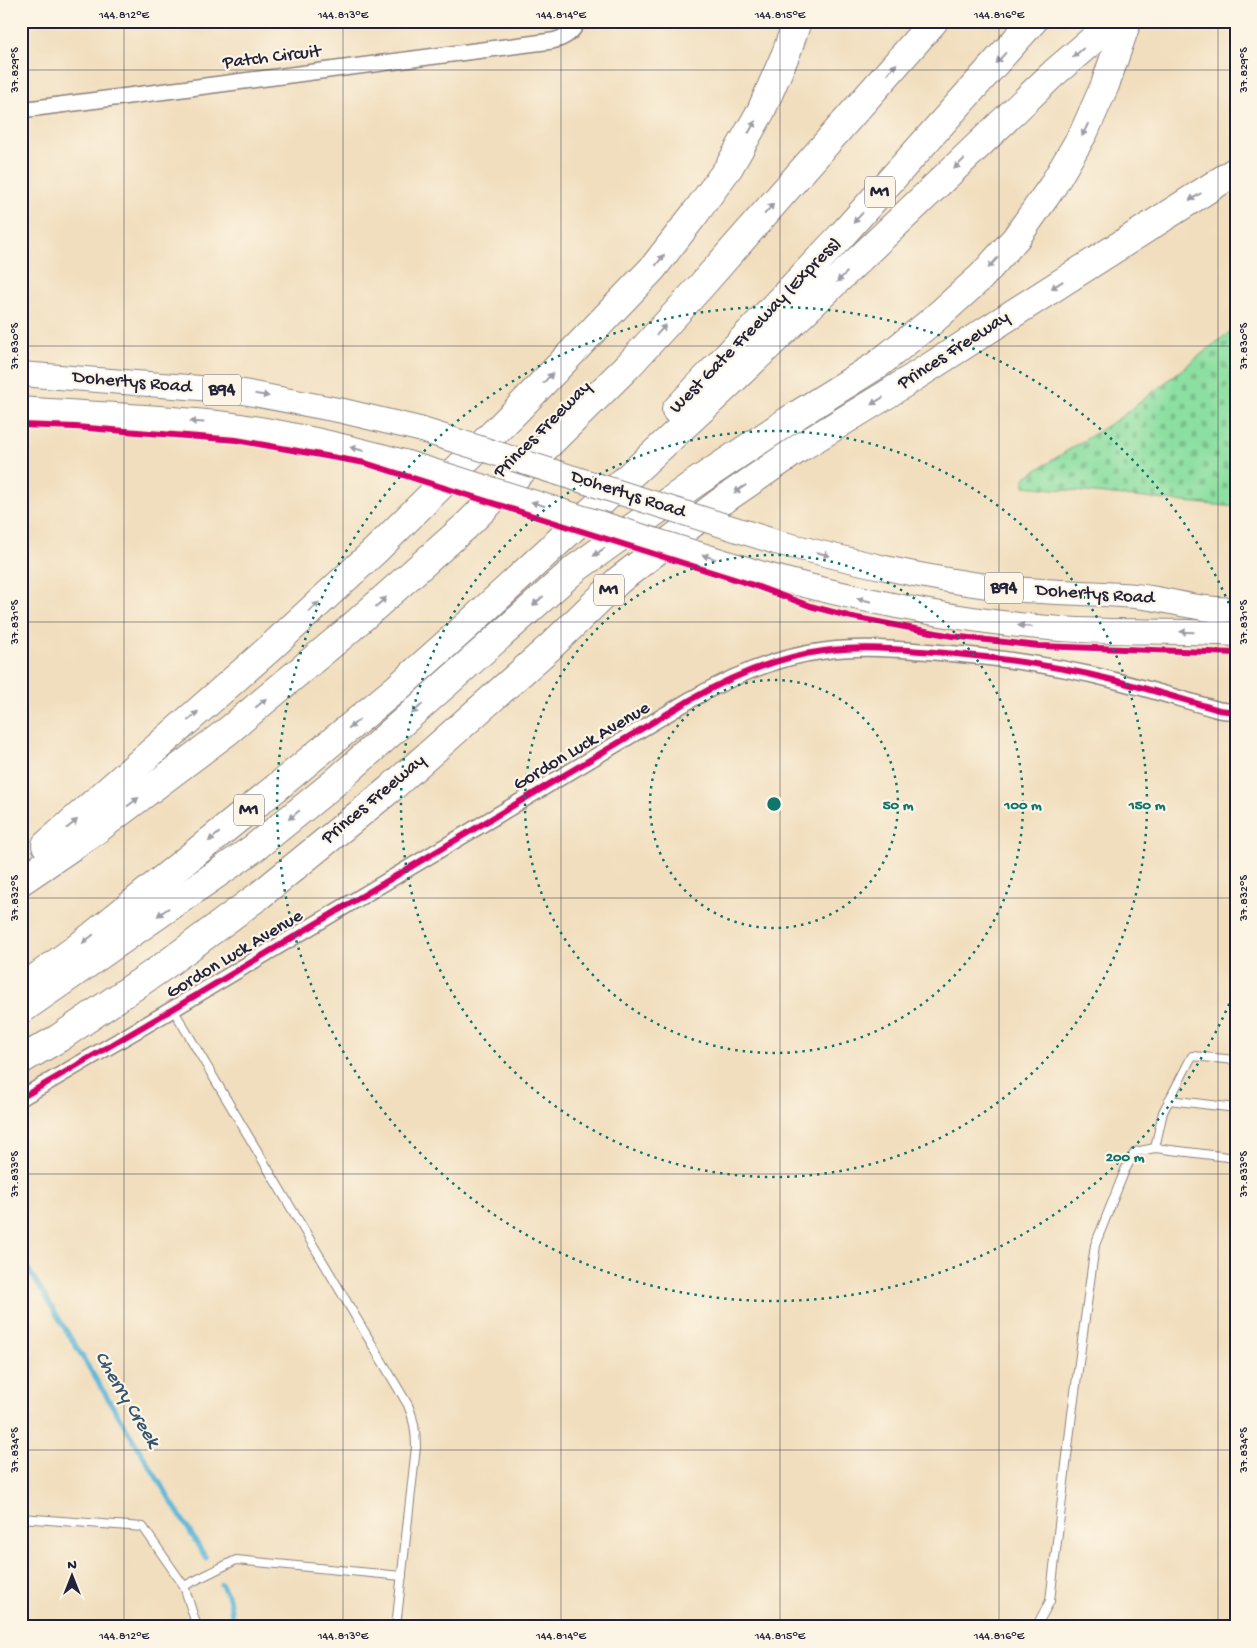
<svg xmlns="http://www.w3.org/2000/svg" width="1257" height="1648" viewBox="0 0 1257 1648" font-family="'Gochi Hand',sans-serif">
<style>
.cemetery{fill:url(#cemetery-stones);stroke:#57806e}
.lines{fill:none;stroke-linecap:round;stroke-linejoin:round}
.stream{stroke:#5bb5d8;stroke-width:5}
.service-casing{stroke:#8a807c;stroke-width:10}
.minor-casing{stroke:#8a807c;stroke-width:18}
.primary-casing{stroke:#8a807c;stroke-width:26}
.motorway-casing{stroke:#8a807c;stroke-width:30}
.service{stroke:#fff;stroke-width:8}
.minor{stroke:#fff;stroke-width:15}
.primary{stroke:#fff;stroke-width:24}
.motorway{stroke:#fff;stroke-width:28}
.primary-bridge-casing{stroke:#8a807c;stroke-width:26;stroke-linecap:butt}
.primary-bridge{stroke:#fff;stroke-width:24}
.cycleway-casing{stroke:#fcf5e5;stroke-width:9}
.cycleway{stroke:#d6006c;stroke-width:6}
.oneway{fill:#9c9ca7}
.ticks{fill:none;stroke:#22223b;stroke-width:1;stroke-opacity:0.45}
.ring{fill:none;stroke:#0f766e;stroke-width:2.5;stroke-dasharray:2.5 5}
.labels{text-anchor:middle;dominant-baseline:central;stroke-width:4.5;stroke-linejoin:round;paint-order:stroke}
.shield{fill:#fcf5e5;stroke:#63616e;stroke-width:1}
.shield-label{font-size:18px;font-weight:bold;fill:#22223b}
.street-label{font-size:19px;fill:#22223b;stroke:#fcf5e5}
.water-label{font-size:20px;font-style:italic;fill:#365572;stroke:#fcf5e5}
.centre{fill:#0f766e;stroke:#fcf5e5;stroke-width:2.5}
.ring-label{font-size:15px;text-anchor:middle;font-weight:bold;fill:#0f766e;stroke:#fcf5e5;stroke-width:4.5;stroke-linejoin:round;paint-order:stroke}
.neatline{fill:none;stroke:#22223b;stroke-width:2}
.ticks-label{font-size:12px;text-anchor:middle;fill:#22223b}
</style>
<defs>
<pattern id="cemetery-stones" width="16" height="16" patternUnits="userSpaceOnUse" patternTransform="scale(1.25)"><rect width="16" height="16" fill="#8cdfa1"/><path d="M2 7V4a2 2 0 0 1 4 0v3zM10 15v-3a2 2 0 0 1 4 0v3z" fill="#78bf8c"/></pattern>
</defs>
<rect width="100%" height="100%" fill="#fcf5e5"/>
<filter id="ink" filterUnits="userSpaceOnUse"><feTurbulence type="fractalNoise" baseFrequency=".02" numOctaves="2"/><feDisplacementMap in="SourceGraphic" scale="10" xChannelSelector="R" yChannelSelector="G"/><feConvolveMatrix kernelMatrix="1 2 1 2 8 2 1 2 1" color-interpolation-filters="sRGB"/></filter>
<filter id="wash" filterUnits="userSpaceOnUse"><feTurbulence type="fractalNoise" baseFrequency=".0096" numOctaves="4" result="noise"/><feDisplacementMap in="SourceGraphic" scale="20" xChannelSelector="R" yChannelSelector="G"/><feGaussianBlur stdDeviation="1.12" result="paint"/><feColorMatrix in="noise" values="0 0 0 0 0 0 0 0 0 0 0 0 0 0 0 0 0 1.4 0 .05"/><feComposite in="paint" operator="in"/></filter>
<g filter="url(#wash)">
<rect width="100%" height="100%" fill="#f1debe"/>
<polygon class="cemetery" points="1236,327 1236,507 1024,486 1024,478 1121,417"/>
<g class="lines">
<g class="stream">
<polyline points="21,1257 206,1558"/>
<polyline points="221,1584 229,1598 234,1627"/>
</g>
</g>
</g>
<g filter="url(#ink)">
<g class="lines">
<defs>
<g id="service">
<path d="M173 1009 408 1405C414 1419 416 1431 416 1447L396 1627"/>
<polyline points="1236,1060 1192,1056 1163,1112 1155,1148 1236,1158"/>
<polyline points="1169,1100 1236,1108"/>
<polyline points="21,1518 143,1527 184,1586 236,1560 402,1576"/>
<polyline points="184,1586 197,1627"/>
<polyline points="1036,1627 1050,1601 1072,1414 1095,1245 1125,1170 1135,1152 1155,1148"/>
</g>
<g id="minor">
<path d="M21 110 552 41C565 38 572 33 578 21"/>
<path d="M21 1098 173 1009 690 700C732 676 776 657 824 651 860 646 897 649 934 652 994 657 1055 665 1113 680 1149 689 1184 700 1219 710L1236 712"/>
</g>
<g id="primary">
<polyline points="21,374 238,391 343,411 419,429"/>
<path d="M21 409C89 414 158 416 226 424 286 432 345 446 404 462"/>
<path d="M776 542C848 560 921 578 995 587 1041 593 1088 592 1135 596 1169 599 1202 612 1236 609"/>
<path d="M756 572C856 600 957 621 1061 629 1119 633 1178 630 1236 634"/>
</g>
<g id="motorway">
<polyline points="676,410 841,236 1033,21"/>
<polyline points="46,845 269,649 375,551 514,413 653,268 694,215 729,167 761,111 787,51 797,21"/>
<polyline points="21,881 95,831 228,731 344,634 467,525 628,366 701,286 934,21"/>
<polyline points="33,980 81,945 282,783 397,688 470,623 714,398 1054,73 1115,21"/>
<polyline points="21,1010 254,848 333,784 575,569 695,483 797,415 877,365 932,321 981,277 1016,238 1052,187 1084,132 1105,85 1127,21"/>
<polyline points="21,1060 59,1038 164,966 260,895 390,789 550,647 619,580 719,503 801,447 886,395 1236,171"/>
</g>
</defs>
<use href="#service" class="service-casing"/>
<use href="#minor" class="minor-casing"/>
<use href="#primary" class="primary-casing"/>
<use href="#motorway" class="motorway-casing"/>
<use href="#service" class="service"/>
<use href="#minor" class="minor"/>
<use href="#primary" class="primary"/>
<use href="#motorway" class="motorway"/>
<defs>
<g id="primary-bridge">
<polyline points="419,429 776,542"/>
<polyline points="404,462 756,572"/>
</g>
</defs>
<use href="#primary-bridge" class="primary-bridge-casing"/>
<use href="#primary-bridge" class="primary-bridge"/>
<defs>
<g id="cycleway">
<polyline points="21,425 75,427 236,440 365,463 753,585 810,606 852,617 952,636 1039,646 1236,653"/>
<path d="M21 1098 173 1009 690 700C732 676 776 657 824 651 860 646 897 649 934 652 994 657 1055 665 1113 680 1149 689 1184 700 1219 710L1236 712"/>
</g>
</defs>
<use href="#cycleway" class="cycleway-casing"/>
<use href="#cycleway" class="cycleway"/>
</g>
<defs><path id="oneway-solid" d="M-6-.8H1V-3.2L6.5 0L1 3.2V.8H-6Z" transform="scale(1.25)"/></defs>
<g class="oneway">
<use href="#oneway-solid" transform="translate(1078 53) rotate(139)"/>
<use href="#oneway-solid" transform="translate(1001 58) rotate(132)"/>
<use href="#oneway-solid" transform="translate(892 69) rotate(-49)"/>
<use href="#oneway-solid" transform="translate(752 127) rotate(-60)"/>
<use href="#oneway-solid" transform="translate(1085 130) rotate(116)"/>
<use href="#oneway-solid" transform="translate(959 164) rotate(136)"/>
<use href="#oneway-solid" transform="translate(1195 197) rotate(148)"/>
<use href="#oneway-solid" transform="translate(769 209) rotate(-49)"/>
<use href="#oneway-solid" transform="translate(858 218) rotate(132)"/>
<use href="#oneway-solid" transform="translate(660 260) rotate(-52)"/>
<use href="#oneway-solid" transform="translate(993 263) rotate(132)"/>
<use href="#oneway-solid" transform="translate(842 277) rotate(136)"/>
<use href="#oneway-solid" transform="translate(1057 285) rotate(147)"/>
<use href="#oneway-solid" transform="translate(661 330) rotate(-48)"/>
<use href="#oneway-solid" transform="translate(548 378) rotate(-46)"/>
<use href="#oneway-solid" transform="translate(262 395) rotate(10)"/>
<use href="#oneway-solid" transform="translate(877 401) rotate(149)"/>
<use href="#oneway-solid" transform="translate(197 422) rotate(-176)"/>
<use href="#oneway-solid" transform="translate(357 449) rotate(-165)"/>
<use href="#oneway-solid" transform="translate(740 489) rotate(146)"/>
<use href="#oneway-solid" transform="translate(538 504) rotate(-163)"/>
<use href="#oneway-solid" transform="translate(599 552) rotate(144)"/>
<use href="#oneway-solid" transform="translate(823 554) rotate(15)"/>
<use href="#oneway-solid" transform="translate(709 557) rotate(-163)"/>
<use href="#oneway-solid" transform="translate(864 600) rotate(-167)"/>
<use href="#oneway-solid" transform="translate(538 601) rotate(139)"/>
<use href="#oneway-solid" transform="translate(381 602) rotate(-42)"/>
<use href="#oneway-solid" transform="translate(314 607) rotate(-43)"/>
<use href="#oneway-solid" transform="translate(1025 626) rotate(-175)"/>
<use href="#oneway-solid" transform="translate(1187 632) rotate(-178)"/>
<use href="#oneway-solid" transform="translate(261 703) rotate(-40)"/>
<use href="#oneway-solid" transform="translate(417 709) rotate(138)"/>
<use href="#oneway-solid" transform="translate(193 716) rotate(-42)"/>
<use href="#oneway-solid" transform="translate(354 724) rotate(141)"/>
<use href="#oneway-solid" transform="translate(133 802) rotate(-37)"/>
<use href="#oneway-solid" transform="translate(294 815) rotate(141)"/>
<use href="#oneway-solid" transform="translate(72 824) rotate(-40)"/>
<use href="#oneway-solid" transform="translate(214 837) rotate(141)"/>
<use href="#oneway-solid" transform="translate(163 912) rotate(145)"/>
<use href="#oneway-solid" transform="translate(88 939) rotate(141)"/>
</g>
</g>
<path class="ticks" d="M124 21V1627M343 21V1627M561 21V1627M780 21V1627M999 21V1627M1218 21V1627M21 70H1236M21 346H1236M21 622H1236M21 898H1236M21 1174H1236M21 1450H1236"/>
<g class="ring">
<circle cx="774" cy="804" r="124"/>
<circle cx="774" cy="804" r="249"/>
<circle cx="774" cy="804" r="373"/>
<path d="M1235 990A497 497 0 1 1 1235 618"/>
</g>
<g class="labels">
<g class="shield">
<rect x="865" y="176.5" width="30" height="31" rx="4"/>
<rect x="203" y="374.5" width="38" height="31" rx="4"/>
<rect x="985" y="572.5" width="38" height="31" rx="4"/>
<rect x="594" y="574.5" width="30" height="31" rx="4"/>
<rect x="234" y="794.5" width="30" height="31" rx="4"/>
</g>
<g class="shield-label">
<text x="880" y="192">M1</text>
<text x="222" y="390">B94</text>
<text x="1004" y="588">B94</text>
<text x="609" y="590">M1</text>
<text x="249" y="810">M1</text>
</g>
<g class="street-label">
<text transform="translate(272 58) rotate(-7)">Patch Circuit</text>
<text transform="translate(756 326) rotate(-46)">West Gate Freeway (Express)</text>
<text transform="translate(954 351) rotate(-33)">Princes Freeway</text>
<text transform="translate(132 383) rotate(5)">Dohertys Road</text>
<text transform="translate(543 430) rotate(-45)">Princes Freeway</text>
<text transform="translate(628 495) rotate(18)">Dohertys Road</text>
<text transform="translate(1095 595) rotate(4)">Dohertys Road</text>
<text transform="translate(582 747) rotate(-31)">Gordon Luck Avenue</text>
<text transform="translate(374 800) rotate(-40)">Princes Freeway</text>
<text transform="translate(235 955) rotate(-31)">Gordon Luck Avenue</text>
</g>
<g class="water-label">
<text transform="translate(126 1400) rotate(59)">Cherry Creek</text>
</g>
</g>
<circle cx="774" cy="804" r="8" class="centre"/>
<g class="ring-label">
<text x="898" y="809">50 m</text>
<text x="1023" y="809">100 m</text>
<text x="1147" y="809">150 m</text>
<text x="1125" y="1161">200 m</text>
</g>
<rect width="1257" height="1648" fill="none" stroke="#fcf5e5" stroke-width="55"/>
<g transform="translate(72 1576)" stroke="#fcf5e5" stroke-width="4" paint-order="stroke">
<path d="M0-4L9 19L0 12L-9 19Z" fill="#22223b"/>
<text y="-8" font-size="14" font-weight="bold" text-anchor="middle" fill="#22223b">N</text>
</g>
<rect x="28" y="28" width="1202" height="1592" class="neatline"/>
<g class="ticks-label">
<text x="124" y="18">144.812°E</text>
<text x="343" y="18">144.813°E</text>
<text x="561" y="18">144.814°E</text>
<text x="780" y="18">144.815°E</text>
<text x="999" y="18">144.816°E</text>
<text transform="translate(14 70) rotate(-90)" y="4">37.829°S</text>
<text transform="translate(1243 70) rotate(-90)" y="4">37.829°S</text>
<text transform="translate(14 346) rotate(-90)" y="4">37.830°S</text>
<text transform="translate(1243 346) rotate(-90)" y="4">37.830°S</text>
<text transform="translate(14 622) rotate(-90)" y="4">37.831°S</text>
<text transform="translate(1243 622) rotate(-90)" y="4">37.831°S</text>
<text transform="translate(14 898) rotate(-90)" y="4">37.832°S</text>
<text transform="translate(1243 898) rotate(-90)" y="4">37.832°S</text>
<text transform="translate(14 1174) rotate(-90)" y="4">37.833°S</text>
<text transform="translate(1243 1174) rotate(-90)" y="4">37.833°S</text>
<text transform="translate(14 1450) rotate(-90)" y="4">37.834°S</text>
<text transform="translate(1243 1450) rotate(-90)" y="4">37.834°S</text>
<text x="124" y="1639">144.812°E</text>
<text x="343" y="1639">144.813°E</text>
<text x="561" y="1639">144.814°E</text>
<text x="780" y="1639">144.815°E</text>
<text x="999" y="1639">144.816°E</text>
</g>
</svg>
